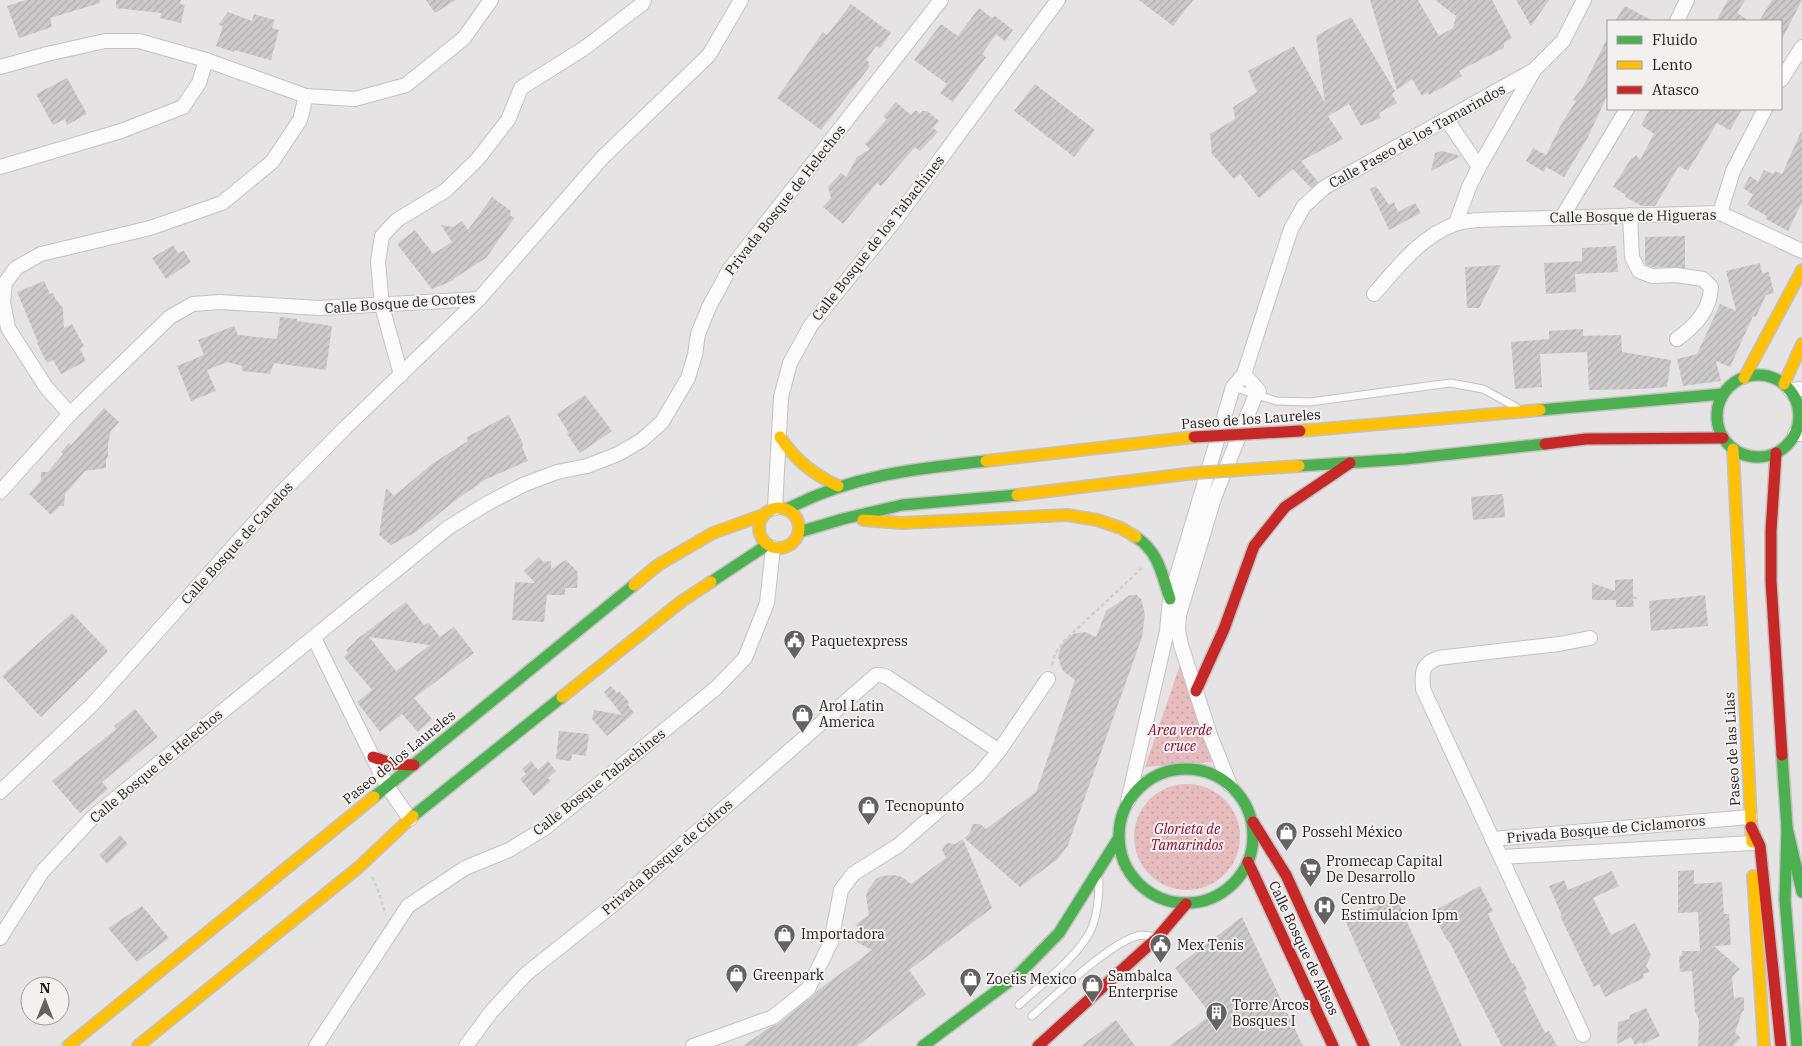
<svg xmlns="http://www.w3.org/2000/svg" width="1802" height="1046" viewBox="0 0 1802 1046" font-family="'IBM Plex Serif',serif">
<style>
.park{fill:url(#park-dots)}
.building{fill:url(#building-hatch);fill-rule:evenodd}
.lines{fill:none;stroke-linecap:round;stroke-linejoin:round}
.lane-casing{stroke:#c4c1c2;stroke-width:9}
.street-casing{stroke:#c4c1c2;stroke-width:16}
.fast-casing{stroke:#c4c1c2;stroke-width:14}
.slow-casing{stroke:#c4c1c2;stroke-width:14}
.jam-casing{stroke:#c4c1c2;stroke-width:14}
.path{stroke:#d0cfcf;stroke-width:2.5;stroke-dasharray:4 2.5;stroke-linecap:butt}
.lane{stroke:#fbfbfb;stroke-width:7}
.street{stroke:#fbfbfb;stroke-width:14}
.fast{stroke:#4caf50;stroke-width:11}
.slow{stroke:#ffc107;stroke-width:11}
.jam{stroke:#c62828;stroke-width:11}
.slow-bridge-casing{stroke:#c4c1c2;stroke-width:14;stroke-linecap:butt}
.jam-bridge-casing{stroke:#c4c1c2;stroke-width:14;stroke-linecap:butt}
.slow-bridge{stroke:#ffc107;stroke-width:11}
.jam-bridge{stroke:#c62828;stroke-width:11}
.labels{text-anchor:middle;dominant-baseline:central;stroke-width:4;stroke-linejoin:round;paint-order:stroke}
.street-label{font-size:14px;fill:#1f1d1d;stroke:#f4f0f0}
.poi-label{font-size:14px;fill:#1f1d1d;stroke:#f4f0f0;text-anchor:start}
.park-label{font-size:14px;font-style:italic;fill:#8b0c2f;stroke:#f4f0f0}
</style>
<defs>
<pattern id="park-dots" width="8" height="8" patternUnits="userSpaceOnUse" patternTransform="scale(1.25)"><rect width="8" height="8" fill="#e7bcbf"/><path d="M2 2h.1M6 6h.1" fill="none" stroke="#c6a1a4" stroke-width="1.8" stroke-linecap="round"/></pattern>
<pattern id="building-hatch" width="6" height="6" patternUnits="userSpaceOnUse" patternTransform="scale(1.25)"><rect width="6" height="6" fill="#cdcacb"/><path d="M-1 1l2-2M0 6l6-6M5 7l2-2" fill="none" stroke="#b0adae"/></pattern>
</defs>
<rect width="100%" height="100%" fill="#e6e3e4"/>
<g class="park">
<polygon points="1182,659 1212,762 1145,767"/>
<circle cx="1187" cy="837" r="53"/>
</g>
<g class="building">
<polygon points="26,0 100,0 100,3 50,18 52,27 19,38 7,6"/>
<polygon points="116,0 181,0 180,4 185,5 181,23 160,18 161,13 116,8"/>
<polygon points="426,0 456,0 435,13"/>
<polygon points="1139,0 1193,0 1173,26"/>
<polygon points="1370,0 1418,0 1439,36 1453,28 1456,16 1435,0 1492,0 1512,38 1504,43 1504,48 1459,71 1462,76 1429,95 1428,92 1422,96 1412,79 1397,90"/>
<polygon points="1516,0 1549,0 1531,26"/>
<polygon points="1728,0 1745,0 1737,13 1749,21 1716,21"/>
<polygon points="1772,0 1802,0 1781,41 1781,21 1759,21"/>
<polygon points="851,4 891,33 880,48 876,46 866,60 869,62 868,64 870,66 821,130 777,98 823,32 827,35"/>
<polygon points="1625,6 1653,21 1615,21"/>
<polygon points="979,8 992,18 995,16 1013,30 1005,41 996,34 982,54 986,57 953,102 940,93 947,84 914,60 941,24 958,36"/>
<polygon points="228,12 252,21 254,14 275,20 272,28 279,30 271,60 234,50 234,52 216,46 223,26 218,25"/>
<polygon points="1351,17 1395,91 1392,94 1397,103 1379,113 1381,118 1361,126 1349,104 1328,116 1343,139 1301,161 1318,182 1311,188 1293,169 1259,198 1240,174 1234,179 1212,154 1210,134 1235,119 1233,107 1257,92 1248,71 1294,46 1325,103 1316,36"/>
<polygon points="1608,37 1608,94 1588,137 1564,177 1546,167 1544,172 1526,161 1533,148 1546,155 1563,121 1576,101 1573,100 1584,85"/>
<polygon points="67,78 87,114 67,125 65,119 53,125 36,94"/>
<polygon points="1035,84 1095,130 1074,157 1014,111"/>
<polygon points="896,102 911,115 916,110 920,114 922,111 927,111 939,121 933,128 938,132 920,151 915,147 881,186 877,183 843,224 823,207 831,198 828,187 841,173 846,177 857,157 870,149 865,144 887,119 883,117"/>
<polygon points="1650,109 1742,109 1730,130 1717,123 1688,171 1679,166 1655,206 1642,206 1625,197 1626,195 1613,187 1632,157 1633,159 1636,155 1640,160 1654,134 1641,125"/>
<polygon points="1802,130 1802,202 1788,231 1766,219 1767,216 1747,205 1753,195 1743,188 1750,176 1758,182 1764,170 1773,174 1775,171 1782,174"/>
<polygon points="1442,151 1461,156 1431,171 1435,153"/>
<polygon points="1376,186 1389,205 1394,202 1398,212 1415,203 1421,213 1389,230 1370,189"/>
<polygon points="492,197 511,211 510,216 515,217 486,258 453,279 454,280 432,289 397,244 415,230 433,254 452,242 441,225 453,227 462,221 468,230"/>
<polygon points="1685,236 1685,268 1653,267 1645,264 1645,237"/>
<polygon points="173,245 178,253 184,251 191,262 166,279 152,258"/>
<polygon points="1616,246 1618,272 1575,274 1576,292 1546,294 1544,263 1582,261 1582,248"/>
<polygon points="1760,263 1762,273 1769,272 1774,293 1766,295 1756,317 1753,316 1730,367 1716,361 1721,381 1683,386 1677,359 1697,354 1720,304 1736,311 1726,271"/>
<polygon points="1501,265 1479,308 1467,308 1465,267"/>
<polygon points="44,281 50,294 53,293 55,298 63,308 64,328 72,324 84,346 80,349 86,361 61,374 53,360 47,363 37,343 38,342 17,292"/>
<polygon points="280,317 297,319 297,321 332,326 326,370 274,363 270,374 242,371 242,366 228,362 207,370 216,391 191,401 177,366 204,355 198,340 234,326 238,335 277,339"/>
<polygon points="1583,329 1583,336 1621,335 1622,352 1671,360 1667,387 1640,389 1589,390 1587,352 1540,354 1542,387 1515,389 1511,342 1549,339 1549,331"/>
<polygon points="585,395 612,431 580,453 567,434 569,433 557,414"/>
<polygon points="104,408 119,422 111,431 108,443 108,456 106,460 106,468 85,471 65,494 64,506 60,506 51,515 29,494 41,481 41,472 48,472 63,454 61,452 69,443 71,445"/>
<polygon points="509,415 523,444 522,447 528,461 486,479 456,500 416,532 391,545 379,535 386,488 394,496 432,464 468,441 467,437"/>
<polygon points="1503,494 1505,517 1473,520 1471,497"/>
<polygon points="539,557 543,562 551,561 551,569 566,560 578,572 577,588 565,588 565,595 547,595 544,622 512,620 515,582 535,583 524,571"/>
<polygon points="1633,579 1633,596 1637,597 1636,599 1633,599 1634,607 1616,607 1616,600 1592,600 1592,583 1615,591 1615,580"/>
<polygon points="1130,595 1137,595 1141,599 1145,614 1142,637 1068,845 1058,859 1020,887 964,838 969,834 973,824 980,824 986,829 1036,792 1075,680 1063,671 1060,664 1058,656 1061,647 1066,639 1073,634 1085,632 1096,637 1106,611"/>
<polygon points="1705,595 1708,626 1651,631 1649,601"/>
<path d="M406 602 424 625 429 623 440 637 454 627 474 653 414 698 432 719 418 732 402 714 380 732 357 702 372 690 344 657 348 653 346 650 355 642 356 640ZM369 637 430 645 396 671Z"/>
<polygon points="72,613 108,651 41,717 2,676"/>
<polygon points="611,686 617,693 619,691 629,702 628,705 634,713 607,736 592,719 594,710 622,715 604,692"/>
<polygon points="135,709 158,737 102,782 108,789 80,813 52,781 116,729 114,726"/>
<polygon points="559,731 589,734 586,756 572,754 571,761 556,759"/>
<polygon points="531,761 538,770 548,761 556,771 548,778 551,781 534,796 520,779 526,774 522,769"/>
<polygon points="120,835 128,844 107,864 99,855"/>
<polygon points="963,839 992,908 909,970 926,994 857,1046 743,1046 767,1029 778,1024 813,996 817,991 872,950 855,941 868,932 855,925 869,915 866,896 868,890 876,879 882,876 895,875 902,877 911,884 946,858 942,850 945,845 948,843 955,844"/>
<polygon points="1694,870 1694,884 1722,882 1724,914 1729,914 1731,945 1714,946 1740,969 1732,977 1734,998 1744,997 1744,1010 1742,1012 1735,1033 1741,1038 1733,1046 1698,1046 1699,1020 1695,1011 1692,971 1680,972 1679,956 1682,956 1682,951 1700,951 1698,912 1678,913 1678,871"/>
<polygon points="1612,871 1619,886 1593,898 1611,935 1635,923 1651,955 1646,966 1650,972 1643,974 1644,978 1605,997 1599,984 1594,987 1560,916 1562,916 1549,886 1564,880 1568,890"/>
<polygon points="1480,886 1493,911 1488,914 1512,964 1514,963 1527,989 1524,991 1545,1033 1549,1031 1557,1046 1502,1046 1449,941 1448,942 1432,912"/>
<polygon points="1396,897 1462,1046 1401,1046 1345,920"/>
<polygon points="142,906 169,938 137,962 108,928"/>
<polygon points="1242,917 1303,1046 1169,1046 1211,1015 1175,968"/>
<polygon points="1646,1008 1660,1036 1643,1044 1642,1042 1635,1045 1631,1037 1617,1044 1618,1022 1629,1019 1630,1015"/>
<polygon points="1116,1020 1135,1046 1081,1046"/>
</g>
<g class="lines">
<defs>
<g id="lane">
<polyline points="1233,387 1276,401 1310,402 1450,383 1483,389 1516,407"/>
<path d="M1019 1005C1041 985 1069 963 1085 940 1097 924 1099 900 1099 881"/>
<path d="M1032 1016C1055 996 1114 938 1142 935 1146 935 1150 936 1154 937"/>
</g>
<g id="street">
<polyline points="1677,21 1687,0"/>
<polyline points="0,67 47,54 105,41 139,41 206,60 306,96 355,99 406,85 464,38 491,0"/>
<polyline points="1781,80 1802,47"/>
<polyline points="1447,120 1479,167 1469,187 1456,223"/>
<polyline points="0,167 121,131 183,107 199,83 206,60"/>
<polyline points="1479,167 1533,72"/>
<polyline points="1720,213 1733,171 1765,109"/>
<path d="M1630 215 1632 257 1639 271 1652 276 1676 275 1703 279 1711 287C1710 311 1695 326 1677 339"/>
<polyline points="1562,217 1627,109"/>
<path d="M1374 294C1398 267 1420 237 1455 224 1462 221 1471 221 1478 220L1720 213 1802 251"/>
<polyline points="401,375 382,306 378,262 382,236 397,220 445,191 477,160 508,120 521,88 586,47 642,4 644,0"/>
<polyline points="1790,390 1802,389"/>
<polyline points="70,414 46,387 8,328 3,302 5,283 16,268 41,254 150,228 222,203 272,162 300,120 306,96"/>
<polyline points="1795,434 1802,434"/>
<polyline points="0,492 70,414 170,317 193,304 220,302 319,308 479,299 603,157 709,55 741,0"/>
<polyline points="775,508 781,397 790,363 811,325 896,219 1058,0"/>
<polyline points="314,638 387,786 410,819"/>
<polyline points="1230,785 1210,735 1181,645 1178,630 1179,615 1214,498 1256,394 1259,391 1244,374"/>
<polyline points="0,792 92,705 280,494 345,428 479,299"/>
<polyline points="1128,801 1167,631 1170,599 1233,387 1244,374 1291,229 1304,206 1325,187 1534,70 1563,41 1584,0"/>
<polyline points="1492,839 1750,817"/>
<polyline points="1501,857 1752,843"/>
<polyline points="0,938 42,872 94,816 449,527 488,503 525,484 557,472 587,466 618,454 642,440 662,422 688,378 695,355 698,334 709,307 729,270 941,0"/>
<path d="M1583 1035 1423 689C1422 672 1421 665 1438 658L1559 644 1590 638"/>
<polyline points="316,1046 408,906 465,868 509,850 545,828 716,688 745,658 767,603 773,548"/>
<polyline points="466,1046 491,1012 526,974 619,900 876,675 881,675 887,677 999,751"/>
<polyline points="693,1046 773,1017 808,989 831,942 841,890 853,874 899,845 979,775 999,751 1048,679"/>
</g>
<g id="fast">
<circle cx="1758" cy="416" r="41"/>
<polyline points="1540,410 1723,394"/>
<polyline points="1299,466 1405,459 1545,444"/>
<path d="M787 509C853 475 913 469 986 461"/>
<polyline points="799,532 843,519 902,505 1017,495"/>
<path d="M1136 537C1159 552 1162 575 1170 599"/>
<polyline points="711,582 767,545"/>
<polyline points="1782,755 1787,828 1802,892"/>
<circle cx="1186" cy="836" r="67"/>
<polyline points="374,797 634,585"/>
<polyline points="413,816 562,697"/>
<polyline points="1787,828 1785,900 1797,1046"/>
<polyline points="923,1046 1018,975 1059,933 1118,839"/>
</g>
<g id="slow">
<polyline points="1744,378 1802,270"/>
<polyline points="1784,384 1802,344"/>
<polyline points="1300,431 1540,410"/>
<path d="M780 437C795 460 813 474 838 486"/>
<polyline points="1733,449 1752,842"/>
<polyline points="986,461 1194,437"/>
<polyline points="1017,495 1195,473"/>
<circle cx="779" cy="528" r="20"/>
<polyline points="863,520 902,523 1067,515 1097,520 1121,528 1136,537"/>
<polyline points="634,585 658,565 713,533 763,515"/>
<polyline points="562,697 682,601 711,582"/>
<polyline points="1753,876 1764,1046"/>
<polyline points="68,1046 374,797"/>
<polyline points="138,1046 359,867 413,816"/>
</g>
<g id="jam">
<polyline points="1545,444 1586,439 1723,438"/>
<polyline points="1776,453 1771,531 1771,581 1782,755"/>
<polyline points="1196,691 1224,629 1254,546 1285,507 1350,463"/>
<polyline points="373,757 393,764 414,765"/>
<polyline points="1253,822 1286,875 1364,1046"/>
<polyline points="1751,827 1760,846 1781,1046"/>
<polyline points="1248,862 1333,1046"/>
<polyline points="1038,1046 1158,937 1186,904"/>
</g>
</defs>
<use href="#lane" class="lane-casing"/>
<use href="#street" class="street-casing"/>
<use href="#fast" class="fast-casing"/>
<use href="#slow" class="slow-casing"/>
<use href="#jam" class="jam-casing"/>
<g class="path">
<polyline points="1052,665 1055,654 1064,641 1142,568"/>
<path d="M372 877C375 880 385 910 385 915"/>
</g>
<use href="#lane" class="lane"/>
<use href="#street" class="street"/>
<use href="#fast" class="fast"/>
<use href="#slow" class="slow"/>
<use href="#jam" class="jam"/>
<defs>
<polyline id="slow-bridge" points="1195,473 1299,466"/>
<polyline id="jam-bridge" points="1194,437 1300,431"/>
</defs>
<use href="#slow-bridge" class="slow-bridge-casing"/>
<use href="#jam-bridge" class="jam-bridge-casing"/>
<use href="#slow-bridge" class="slow-bridge"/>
<use href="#jam-bridge" class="jam-bridge"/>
</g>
<defs>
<symbol id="civic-pin" viewBox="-11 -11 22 30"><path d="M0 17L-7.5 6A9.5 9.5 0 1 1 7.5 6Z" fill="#656263" stroke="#f4f0f0"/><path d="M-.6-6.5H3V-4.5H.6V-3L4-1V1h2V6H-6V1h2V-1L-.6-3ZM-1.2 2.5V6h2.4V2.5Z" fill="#fff"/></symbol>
<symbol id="shop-pin" viewBox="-11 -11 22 30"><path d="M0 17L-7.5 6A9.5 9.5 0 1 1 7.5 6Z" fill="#656263" stroke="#f4f0f0"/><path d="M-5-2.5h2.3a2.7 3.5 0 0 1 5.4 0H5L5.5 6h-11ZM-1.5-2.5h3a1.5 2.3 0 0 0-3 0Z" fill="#fff"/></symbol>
<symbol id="supermarket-pin" viewBox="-11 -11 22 30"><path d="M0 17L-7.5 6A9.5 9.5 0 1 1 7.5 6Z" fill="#656263" stroke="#f4f0f0"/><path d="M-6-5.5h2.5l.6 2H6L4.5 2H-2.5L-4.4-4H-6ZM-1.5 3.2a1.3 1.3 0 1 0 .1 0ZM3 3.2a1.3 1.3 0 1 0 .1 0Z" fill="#fff"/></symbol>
<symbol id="hospital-pin" viewBox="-11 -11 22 30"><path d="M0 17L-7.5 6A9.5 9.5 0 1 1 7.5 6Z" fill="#656263" stroke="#f4f0f0"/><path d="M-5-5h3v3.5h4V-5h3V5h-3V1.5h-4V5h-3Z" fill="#fff"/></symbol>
<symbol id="building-pin" viewBox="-11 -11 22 30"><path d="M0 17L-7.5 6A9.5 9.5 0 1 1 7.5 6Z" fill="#656263" stroke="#f4f0f0"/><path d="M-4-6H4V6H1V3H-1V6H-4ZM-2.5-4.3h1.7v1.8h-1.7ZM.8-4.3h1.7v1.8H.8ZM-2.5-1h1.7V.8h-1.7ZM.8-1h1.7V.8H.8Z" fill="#fff"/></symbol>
</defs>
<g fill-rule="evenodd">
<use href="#civic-pin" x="782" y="628" width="25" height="34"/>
<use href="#shop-pin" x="790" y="702" width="25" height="34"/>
<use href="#shop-pin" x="856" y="794" width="25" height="34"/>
<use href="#shop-pin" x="1274" y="820" width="25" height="34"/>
<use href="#supermarket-pin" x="1298" y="856" width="25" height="34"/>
<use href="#hospital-pin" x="1312" y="894" width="25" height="34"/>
<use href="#shop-pin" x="772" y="922" width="25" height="34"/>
<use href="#civic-pin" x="1148" y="932" width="25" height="34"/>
<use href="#shop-pin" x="724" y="962" width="25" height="34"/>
<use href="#shop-pin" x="958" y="966" width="25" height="34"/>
<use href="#shop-pin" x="1080" y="972" width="25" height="34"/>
<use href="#building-pin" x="1204" y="1000" width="25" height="34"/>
</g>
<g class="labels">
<g class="street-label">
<text transform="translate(1417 136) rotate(-29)">Calle Paseo de los Tamarindos</text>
<text transform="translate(785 200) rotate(-52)">Privada Bosque de Helechos</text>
<text transform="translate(1633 216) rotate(-1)">Calle Bosque de Higueras</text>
<text transform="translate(878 238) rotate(-52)">Calle Bosque de los Tabachines</text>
<text transform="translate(400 303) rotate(-4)">Calle Bosque de Ocotes</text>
<text transform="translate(1251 419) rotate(-4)">Paseo de los Laureles</text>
<text transform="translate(237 543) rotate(-48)">Calle Bosque de Canelos</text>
<text transform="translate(1732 749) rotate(-93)">Paseo de las Lilas</text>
<text transform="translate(399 757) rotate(-39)">Paseo de los Laureles</text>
<text transform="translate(156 766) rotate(-40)">Calle Bosque de Helechos</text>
<text transform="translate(599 782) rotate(-38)">Calle Bosque Tabachines</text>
<text transform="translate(1606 829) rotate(-5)">Privada Bosque de Ciclamoros</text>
<text transform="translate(667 857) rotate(-41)">Privada Bosque de Cidros</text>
<text transform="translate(1304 948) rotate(65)">Calle Bosque de Alisos</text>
</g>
<g class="poi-label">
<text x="811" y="641">Paquetexpress</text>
<text x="819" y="706">Arol Latin<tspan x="819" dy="16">America</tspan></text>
<text x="885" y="806">Tecnopunto</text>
<text x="1302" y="832">Possehl México</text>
<text x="1326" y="861">Promecap Capital<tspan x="1326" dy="16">De Desarrollo</tspan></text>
<text x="1341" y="899">Centro De<tspan x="1341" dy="16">Estimulacion Ipm</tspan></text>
<text x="801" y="934">Importadora</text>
<text x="1177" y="945">Mex Tenis</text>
<text x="753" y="975">Greenpark</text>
<text x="1108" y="976">Sambalca<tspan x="1108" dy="16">Enterprise</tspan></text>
<text x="986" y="979">Zoetis Mexico</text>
<text x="1232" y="1005">Torre Arcos<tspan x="1232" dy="16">Bosques I</tspan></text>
</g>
<g class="park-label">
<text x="1180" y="730">Area verde<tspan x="1180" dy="16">cruce</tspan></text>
<text x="1187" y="829">Glorieta de<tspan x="1187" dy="16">Tamarindos</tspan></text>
</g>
</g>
<rect x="1607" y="20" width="175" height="90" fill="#f4f0f0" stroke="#9f9c9c"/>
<rect x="1617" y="36" width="25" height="8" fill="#4caf50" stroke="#9f9c9c"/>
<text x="1652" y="45" font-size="15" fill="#1f1d1d">Fluido</text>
<rect x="1617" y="61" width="25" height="8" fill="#ffc107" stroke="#9f9c9c"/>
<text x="1652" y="70" font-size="15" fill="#1f1d1d">Lento</text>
<rect x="1617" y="86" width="25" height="8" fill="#c62828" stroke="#9f9c9c"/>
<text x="1652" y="95" font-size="15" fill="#1f1d1d">Atasco</text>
<g transform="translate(45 1001)"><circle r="24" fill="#f4f0f0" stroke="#9f9c9c"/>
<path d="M0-4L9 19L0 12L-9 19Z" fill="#656263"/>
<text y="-8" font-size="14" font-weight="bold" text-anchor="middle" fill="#1f1d1d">N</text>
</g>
</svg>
